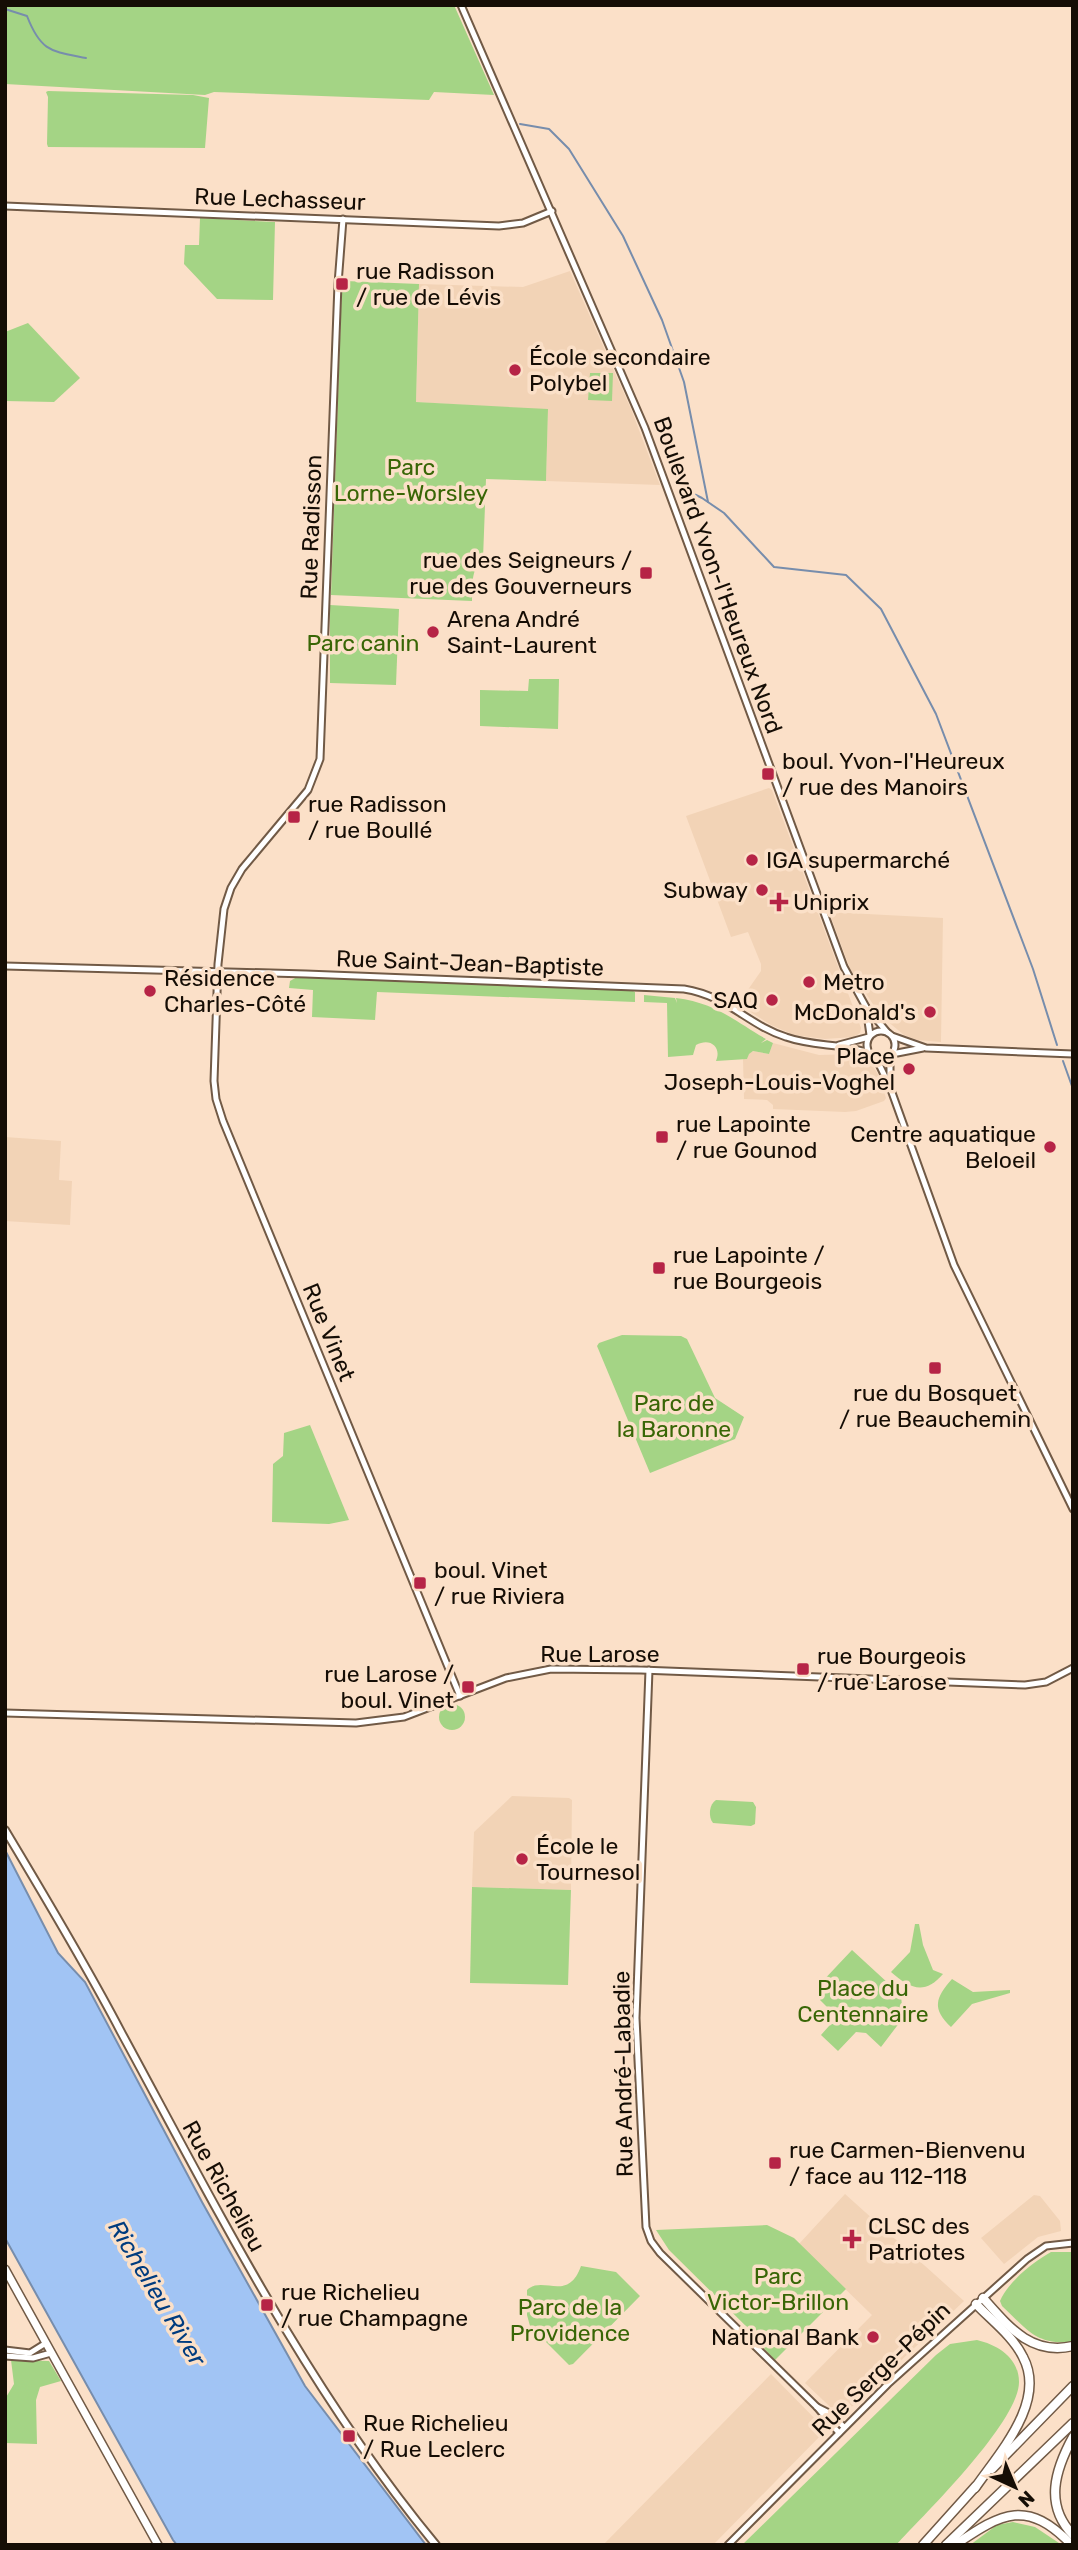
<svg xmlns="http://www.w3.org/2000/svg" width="1078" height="2550" viewBox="0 0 1078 2550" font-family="Rubik,sans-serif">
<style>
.built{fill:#f2d3b6}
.green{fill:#a4d485}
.water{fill:#a1c4f4;stroke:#778dac;stroke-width:2}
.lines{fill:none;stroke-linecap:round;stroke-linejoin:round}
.stream{stroke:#778dac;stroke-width:2}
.tertiary-casing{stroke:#715a46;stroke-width:9}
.secondary-casing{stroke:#715a46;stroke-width:10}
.primary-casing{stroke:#715a46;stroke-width:10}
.motorway-casing{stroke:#715a46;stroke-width:11}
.tertiary{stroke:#fff;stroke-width:5}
.secondary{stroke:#fff;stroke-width:6}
.primary{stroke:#fff;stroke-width:7}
.motorway{stroke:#fff;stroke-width:8}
.poi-dot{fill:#b62446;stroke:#fbe0c8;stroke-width:2.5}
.labels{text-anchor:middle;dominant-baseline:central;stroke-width:7;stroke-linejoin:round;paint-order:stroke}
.street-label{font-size:23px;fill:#150d05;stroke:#fbe0c8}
.poi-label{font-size:23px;fill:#150d05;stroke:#fbe0c8;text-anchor:start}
.park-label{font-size:23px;fill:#386606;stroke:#fbe0c8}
.water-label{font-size:24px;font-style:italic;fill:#003c7f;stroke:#fbe0c8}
</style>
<rect width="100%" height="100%" fill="#fbe0c8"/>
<g class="built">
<polygon points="570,271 631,409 660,485 546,481 548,410 416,402 419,284 523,287"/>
<polygon points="769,788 772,790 861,1028 860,1033 854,1037 825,1039 794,1035 771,1025 738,1004 761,971 761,964 748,932 731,937 686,816"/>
<polygon points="829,912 943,918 941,1042 917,1040 904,1035 880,1015 850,969"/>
<polygon points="773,1043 819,1055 855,1054 862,1057 873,1066 879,1076 886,1098 884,1101 856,1111 845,1112 773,1109 773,1105 767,1100 744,1099 743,1059 747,1059 748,1054 753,1051 769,1054"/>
<polygon points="5,1137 61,1141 59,1180 72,1181 70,1225 5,1221"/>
<polygon points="512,1796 569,1798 572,1800 571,1890 472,1887 474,1832"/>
<polygon points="845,2194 964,2301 841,2417 805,2383 872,2315 799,2244"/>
<polygon points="1034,2195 1040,2196 1060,2221 1061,2231 1038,2237 1004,2264 981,2238"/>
<polygon points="771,2374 826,2430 713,2545 589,2545 604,2544"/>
</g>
<g class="green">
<polygon points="5,5 454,5 494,95 434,92 429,100 214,92 205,95 5,84"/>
<polygon points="48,91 193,95 209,98 205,148 48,147 47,144 48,97 46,92"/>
<polygon points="200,218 275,222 273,300 217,299 184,264 185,245 199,245"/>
<path d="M345 281 419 284 416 402 548 409 546 481 486 479 483 559C470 570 473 586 472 601L331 595 342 284Z"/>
<polygon points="28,323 80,378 54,402 5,401 5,332"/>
<polygon points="590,373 613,373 612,401 588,400"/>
<polygon points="330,605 399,609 396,685 330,683"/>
<polygon points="529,679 559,679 558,729 480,726 480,690 528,691"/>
<polygon points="297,977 631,990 635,992 635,1002 377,992 375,1020 312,1017 313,990 289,988 290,981"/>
<path d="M644 995 675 998 677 1003 676 998C716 1003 733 1020 766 1039L761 1043 767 1040 773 1043 769 1054 753 1051 749 1054 747 1059 716 1061C722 1047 710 1037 696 1045L693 1055 668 1057 667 1003 644 1002Z"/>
<polygon points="622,1335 681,1336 687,1339 715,1398 744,1417 735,1439 650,1473 597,1346 599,1343"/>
<polygon points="310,1425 349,1520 329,1524 272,1522 273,1464 283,1456 284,1433"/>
<circle cx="452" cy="1717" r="13"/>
<path d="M716 1800 753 1802 756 1807 755 1824 751 1826 713 1823C708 1817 709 1804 716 1800Z"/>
<polygon points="472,1887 571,1890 568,1985 470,1983"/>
<path d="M915 1924H919L923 1945 933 1970 943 1974C925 1995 910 1989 891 1972L910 1952Z"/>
<polygon points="852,1950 901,1995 903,2018 881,2047 866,2033 856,2032 838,2051 821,2035 837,2017 820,2000 822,1994 819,1985"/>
<path d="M952 1979 973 1992 1010 1990V1993L972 2004 951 2027C932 2009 935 1998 952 1979Z"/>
<polygon points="767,2225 794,2238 846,2289 775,2360 759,2343 757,2337 669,2250 656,2230"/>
<path d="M1051 2252H1073V2342C1035 2345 1028 2330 1002 2306L1000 2301C1008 2282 1033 2262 1051 2252Z"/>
<path d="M581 2266 616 2272 640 2296 573 2364 569 2365 530 2326 527 2315V2290C543 2275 568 2303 581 2266Z"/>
<path d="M977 2340C998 2345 1019 2358 1019 2382 1019 2422 924 2515 896 2545H742L936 2355 950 2344Z"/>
<polygon points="11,2360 49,2361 61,2381 40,2387 36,2400 37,2444 5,2443 5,2399 14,2384"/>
<polygon points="1013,2522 1035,2527 1062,2545 970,2545 997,2525"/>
</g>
<polygon class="water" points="5,1850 58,1953 85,1982 202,2202 305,2386 426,2545 177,2545 173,2540 5,2238"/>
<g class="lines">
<g class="stream">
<path d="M5 9 27 16C41 52 51 51 86 58"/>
<polyline points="520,124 549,129 569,149 623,236 662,320 684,382 708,502"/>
<polyline points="674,484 702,498 724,513 774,567 846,575 881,609 936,714 1033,969 1057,1045"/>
<polyline points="1063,1061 1073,1089"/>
</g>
<defs>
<g id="tertiary">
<polyline points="461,5 645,428 844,967 866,1007 887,1032"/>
<polyline points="5,206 499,226 523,223 552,211"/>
<polyline points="343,219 338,284 320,759 308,790 242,869 231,888 224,909 218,964 214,1081 216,1099 223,1121 460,1696"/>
<path d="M5 966 306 974 684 989C728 996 748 1025 786 1037 814 1047 844 1043 871 1054"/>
<polyline points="866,1007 870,1035"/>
<circle cx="881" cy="1045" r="14"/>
<polyline points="892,1036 926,1048 1073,1054"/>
<polyline points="839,1045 869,1037"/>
<polyline points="892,1054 923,1048"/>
<polyline points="876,1058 890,1087 954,1265 1073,1509"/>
<polyline points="890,1083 890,1056"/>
<polyline points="649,1670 636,2018 646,2227 651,2241 660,2253 817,2407 839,2433"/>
<polyline points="5,1713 356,1723 404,1717 506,1678 551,1669 641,1670 1025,1685 1046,1682 1073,1668"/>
<polyline points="5,2350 30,2353 46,2343"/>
<polyline points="5,2356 33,2358 51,2353"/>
<polyline points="817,2407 829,2413 844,2427"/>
<polyline points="728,2545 888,2384 1027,2259 1046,2246 1073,2243"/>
</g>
<path id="secondary" d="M5 1830C45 1897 85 1963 121 2032 217 2209 307 2389 436 2545"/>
<polyline id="primary" points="5,2269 158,2545"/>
<g id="motorway">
<path d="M983 2298C1008 2326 1031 2356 1073 2346"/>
<path d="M1073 2437C1055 2470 1044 2505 1073 2535"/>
<polyline points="992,2469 1073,2386"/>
<path d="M975 2488C999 2453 1047 2402 1023 2357 1013 2336 991 2320 976 2304"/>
<polyline points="923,2545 976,2486"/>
<polyline points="946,2545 1073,2423"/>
<path d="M955 2545C1003 2512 1027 2499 1072 2545"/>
</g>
</defs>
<use href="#tertiary" class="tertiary-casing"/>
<use href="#secondary" class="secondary-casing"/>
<use href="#primary" class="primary-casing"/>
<use href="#motorway" class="motorway-casing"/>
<use href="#tertiary" class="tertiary"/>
<use href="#secondary" class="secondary"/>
<use href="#primary" class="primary"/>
<use href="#motorway" class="motorway"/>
</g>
<g class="poi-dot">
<rect x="335" y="277" width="14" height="14" rx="3.5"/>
<circle cx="515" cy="370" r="7"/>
<rect x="639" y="566" width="14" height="14" rx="3.5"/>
<circle cx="433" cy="632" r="7"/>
<rect x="761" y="767" width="14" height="14" rx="3.5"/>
<rect x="287" y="810" width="14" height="14" rx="3.5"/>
<circle cx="752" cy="860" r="7"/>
<circle cx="762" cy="890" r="7"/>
<path d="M775.5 891.5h7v7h7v7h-7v7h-7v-7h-7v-7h7z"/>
<circle cx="809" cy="982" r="7"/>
<circle cx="150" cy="991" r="7"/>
<circle cx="772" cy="1000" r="7"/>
<circle cx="930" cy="1012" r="7"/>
<circle cx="909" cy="1069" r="7"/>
<rect x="655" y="1130" width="14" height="14" rx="3.5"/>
<circle cx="1050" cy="1147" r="7"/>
<rect x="652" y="1261" width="14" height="14" rx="3.5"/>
<rect x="928" y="1361" width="14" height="14" rx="3.5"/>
<rect x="413" y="1576" width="14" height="14" rx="3.5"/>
<rect x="796" y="1662" width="14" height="14" rx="3.5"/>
<rect x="461" y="1680" width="14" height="14" rx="3.5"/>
<circle cx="522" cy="1859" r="7"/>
<rect x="768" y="2156" width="14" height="14" rx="3.5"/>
<path d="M848.5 2228.5h7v7h7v7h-7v7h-7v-7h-7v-7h7z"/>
<rect x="260" y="2298" width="14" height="14" rx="3.5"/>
<circle cx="873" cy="2337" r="7"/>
<rect x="342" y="2429" width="14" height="14" rx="3.5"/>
</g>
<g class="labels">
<g class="street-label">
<text transform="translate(280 199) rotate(2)">Rue Lechasseur</text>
<text transform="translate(311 527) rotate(-88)">Rue Radisson</text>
<text transform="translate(718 575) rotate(70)">Boulevard Yvon-l'Heureux Nord</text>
<text transform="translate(470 963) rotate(2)">Rue Saint-Jean-Baptiste</text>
<text transform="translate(329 1332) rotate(68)">Rue Vinet</text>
<text x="600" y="1654">Rue Larose</text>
<text transform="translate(623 2074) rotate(-91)">Rue André-Labadie</text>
<text transform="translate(224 2186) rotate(61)">Rue Richelieu</text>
<text transform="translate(881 2369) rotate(-44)">Rue Serge-Pépin</text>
</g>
<g class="poi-label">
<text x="356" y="271">rue Radisson<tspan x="356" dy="26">/ rue de Lévis</tspan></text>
<text x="529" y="357">École secondaire<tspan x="529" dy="26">Polybel</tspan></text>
<text x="632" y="560" text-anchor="end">rue des Seigneurs /<tspan x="632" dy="26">rue des Gouverneurs</tspan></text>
<text x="447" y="619">Arena André<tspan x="447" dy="26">Saint-Laurent</tspan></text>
<text x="782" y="761">boul. Yvon-l'Heureux<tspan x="782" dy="26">/ rue des Manoirs</tspan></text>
<text x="308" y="804">rue Radisson<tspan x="308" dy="26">/ rue Boullé</tspan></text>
<text x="766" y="860">IGA supermarché</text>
<text x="748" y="890" text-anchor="end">Subway</text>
<text x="793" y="902">Uniprix</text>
<text x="164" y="978">Résidence<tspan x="164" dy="26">Charles-Côté</tspan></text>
<text x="823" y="982">Metro</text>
<text x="758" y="1000" text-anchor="end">SAQ</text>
<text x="916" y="1012" text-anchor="end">McDonald's</text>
<text x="895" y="1056" text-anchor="end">Place<tspan x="895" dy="26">Joseph-Louis-Voghel</tspan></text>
<text x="676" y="1124">rue Lapointe<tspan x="676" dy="26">/ rue Gounod</tspan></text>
<text x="1036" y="1134" text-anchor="end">Centre aquatique<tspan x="1036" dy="26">Beloeil</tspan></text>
<text x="673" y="1255">rue Lapointe /<tspan x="673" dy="26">rue Bourgeois</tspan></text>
<text x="935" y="1393" text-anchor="middle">rue du Bosquet<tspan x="935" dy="26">/ rue Beauchemin</tspan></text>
<text x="434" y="1570">boul. Vinet<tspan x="434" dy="26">/ rue Riviera</tspan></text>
<text x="817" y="1656">rue Bourgeois<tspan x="817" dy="26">/ rue Larose</tspan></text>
<text x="454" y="1674" text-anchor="end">rue Larose /<tspan x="454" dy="26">boul. Vinet</tspan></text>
<text x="536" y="1846">École le<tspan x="536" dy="26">Tournesol</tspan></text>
<text x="789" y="2150">rue Carmen-Bienvenu<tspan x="789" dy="26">/ face au 112-118</tspan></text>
<text x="868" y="2226">CLSC des<tspan x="868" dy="26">Patriotes</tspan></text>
<text x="281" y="2292">rue Richelieu<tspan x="281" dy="26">/ rue Champagne</tspan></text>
<text x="859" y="2337" text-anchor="end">National Bank</text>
<text x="363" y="2423">Rue Richelieu<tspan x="363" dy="26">/ Rue Leclerc</tspan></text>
</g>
<g class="park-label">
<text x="411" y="467">Parc<tspan x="411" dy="26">Lorne-Worsley</tspan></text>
<text x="363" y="643">Parc canin</text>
<text x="674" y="1403">Parc de<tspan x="674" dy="26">la Baronne</tspan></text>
<text x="863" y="1988">Place du<tspan x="863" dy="26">Centennaire</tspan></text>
<text x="778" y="2276">Parc<tspan x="778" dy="26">Victor-Brillon</tspan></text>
<text x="570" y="2307">Parc de la<tspan x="570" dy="26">Providence</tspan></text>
</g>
<g class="water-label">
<text transform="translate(157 2293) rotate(59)">Richelieu River</text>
</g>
</g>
<rect width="1078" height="2550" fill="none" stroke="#150d05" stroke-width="14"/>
<g transform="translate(1015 2487) rotate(136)" stroke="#fbe0c8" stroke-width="5" paint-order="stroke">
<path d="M0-5L12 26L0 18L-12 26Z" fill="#150d05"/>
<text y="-10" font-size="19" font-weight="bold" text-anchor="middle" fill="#150d05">N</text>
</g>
</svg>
